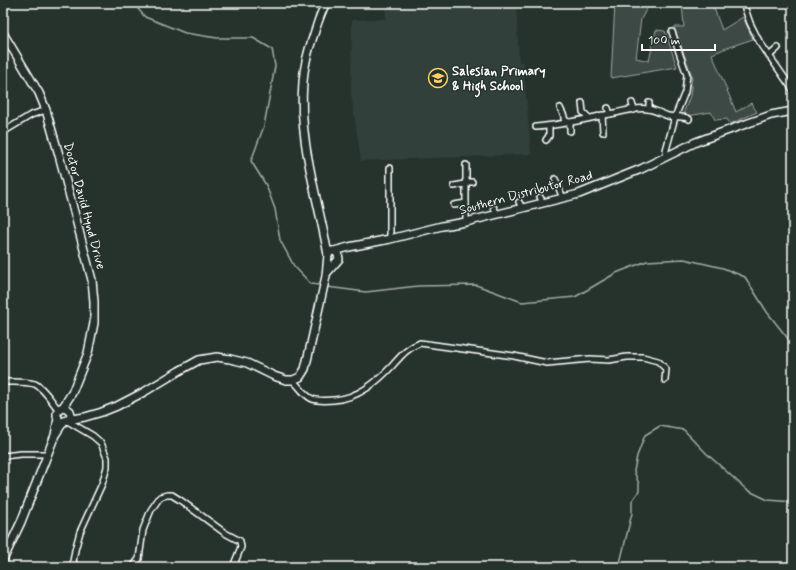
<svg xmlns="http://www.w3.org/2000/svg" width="796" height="570" viewBox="0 0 796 570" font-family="Mynerve,sans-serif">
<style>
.built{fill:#333f3a}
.green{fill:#3e4944;stroke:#9ea4a2}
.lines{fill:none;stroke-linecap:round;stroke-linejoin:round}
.stream{stroke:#a4a9a7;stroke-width:1.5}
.minor-casing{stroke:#fff;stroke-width:8}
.tertiary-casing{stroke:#fff;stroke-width:10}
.secondary-casing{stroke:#fff;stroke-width:10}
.minor{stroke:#26332d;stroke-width:5}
.tertiary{stroke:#26332d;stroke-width:7}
.secondary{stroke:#26332d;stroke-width:7}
.labels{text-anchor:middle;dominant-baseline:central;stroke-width:3;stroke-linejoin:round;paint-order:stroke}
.poi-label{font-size:13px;font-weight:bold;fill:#fff;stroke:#26332d;text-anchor:start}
.street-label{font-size:13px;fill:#fff;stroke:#26332d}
</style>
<rect width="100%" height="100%" fill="#26332d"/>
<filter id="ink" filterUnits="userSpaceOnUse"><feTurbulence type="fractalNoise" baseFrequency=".025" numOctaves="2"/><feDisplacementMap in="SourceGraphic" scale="8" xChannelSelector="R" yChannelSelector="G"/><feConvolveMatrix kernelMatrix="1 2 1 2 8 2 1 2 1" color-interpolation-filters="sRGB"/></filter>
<g filter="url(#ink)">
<polygon class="built" points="385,3 516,3 519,62 523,62 531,154 361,161 351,93 352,20 386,19"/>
<g class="green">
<polygon points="615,3 650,3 641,19 636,58 649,61 656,30 665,31 677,67 611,78"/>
<polygon points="682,3 712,3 722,30 743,17 753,39 729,47 712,54 736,112 751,103 757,112 730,124 727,119 715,120 711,112 682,117 690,96 692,76 674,27 684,27"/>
</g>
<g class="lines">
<g class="stream">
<polyline points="133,3 145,17 185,33 217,38 253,38 272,49 275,66 264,126 251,161 266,185 275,209 280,240 294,266 311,284 319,285"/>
<polyline points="327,287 366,292 418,286 476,285 522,302 575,297 616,273 647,261 684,259 723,268 745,277 767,312 793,345"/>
<polyline points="619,567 632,513 632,501 639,491 639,484 634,471 637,456 645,435 660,426 684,430 707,454 747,490 768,500 793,502"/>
</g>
<defs>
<g id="minor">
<polyline points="743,3 750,23 759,41 793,90"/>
<polyline points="769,56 778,48"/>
<polyline points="582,103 583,112 589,118"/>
<polyline points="632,103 634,110"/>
<polyline points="560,108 564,116 564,119 568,122"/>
<polyline points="608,108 610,114"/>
<polyline points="649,109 649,103"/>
<polyline points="602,115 603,132"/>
<polyline points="570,122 570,131"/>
<path d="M536 127C563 125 589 118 615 113 625 111 637 107 648 109 655 110 662 114 668 116 676 118 683 115 689 119"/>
<polyline points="3,132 31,115 46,110"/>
<polyline points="546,140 549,136 549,126"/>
<polyline points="666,156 666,150 675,117 685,92 687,75 672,32"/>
<polyline points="466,165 466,222"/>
<polyline points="555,179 563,198"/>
<polyline points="465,182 472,182"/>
<polyline points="454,186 465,184"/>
<polyline points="540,197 543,203"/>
<polyline points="519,202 522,208"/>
<polyline points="454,205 466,203"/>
<polyline points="494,208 497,214"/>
<polyline points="390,239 390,168"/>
<path d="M293 380C309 399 309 402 334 400 358 398 376 383 392 366 401 356 407 348 420 343L514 356 547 363 590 359 609 360 627 357H643L658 361 666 369 665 380"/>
<path d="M3 382C13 382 25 381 35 384 44 388 52 402 58 409"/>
<polyline points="66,420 93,436 101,443 107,458 107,467 102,484 80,532 75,550 73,562 77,567"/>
<polyline points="3,456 21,454 48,454"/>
<polyline points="133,567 139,559 143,530 151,510 160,497 167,495 172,495 180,500 225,533 240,541 241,547 233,567"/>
</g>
<g id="tertiary">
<path d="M326 3C320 14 317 25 313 37 308 51 304 67 303 82 298 141 318 197 328 255"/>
<polyline points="334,251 349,247 390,239 442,226 466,222 579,194 641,169 696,142 726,131 771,115 793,111"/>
<polyline points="67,420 85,417 102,412 117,406 144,392 179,371 199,360 217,357 230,359 247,363 274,376 286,380 293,380 300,377 305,369 310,348 326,276 328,255 331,251 334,251 338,254 339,259 326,274"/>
</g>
<g id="secondary">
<polyline points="3,33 39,93 46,110 59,155 92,280 94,302 94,323 88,353 72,393 63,407"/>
<polyline points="3,560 21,522 55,435 64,421 67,420 70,417 71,414 70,411 66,408 63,407 60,408 57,412 57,416 58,418 55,435"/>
</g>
</defs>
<use href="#minor" class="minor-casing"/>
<use href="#tertiary" class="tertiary-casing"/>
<use href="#secondary" class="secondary-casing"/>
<use href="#minor" class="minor"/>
<use href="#tertiary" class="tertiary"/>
<use href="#secondary" class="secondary"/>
</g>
</g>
<defs>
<symbol id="school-ring" viewBox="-11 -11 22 22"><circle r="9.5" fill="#26332d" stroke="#ffd166" stroke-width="1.5"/><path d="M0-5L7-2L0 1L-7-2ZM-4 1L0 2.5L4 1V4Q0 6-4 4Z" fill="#ffd166"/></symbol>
</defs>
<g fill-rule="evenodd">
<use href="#school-ring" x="427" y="67" width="22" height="22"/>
</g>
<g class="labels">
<g class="poi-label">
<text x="452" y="71">Salesian Primary<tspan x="452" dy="15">&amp; High School</tspan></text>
</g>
<g class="street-label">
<text transform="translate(526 193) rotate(-15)">Southern Distributor Road</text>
<text transform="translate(84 206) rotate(75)">Doctor David Hynd Drive</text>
</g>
</g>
<rect width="796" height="570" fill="none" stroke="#26332d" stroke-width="16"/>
<rect x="8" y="8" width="780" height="554" fill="none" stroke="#fff" stroke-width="1.5" filter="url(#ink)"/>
<path d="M642 44v6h73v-6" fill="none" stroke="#ffffff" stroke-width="2"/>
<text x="648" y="44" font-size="12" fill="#ffffff" stroke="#26332d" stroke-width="3" paint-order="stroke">100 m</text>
</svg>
